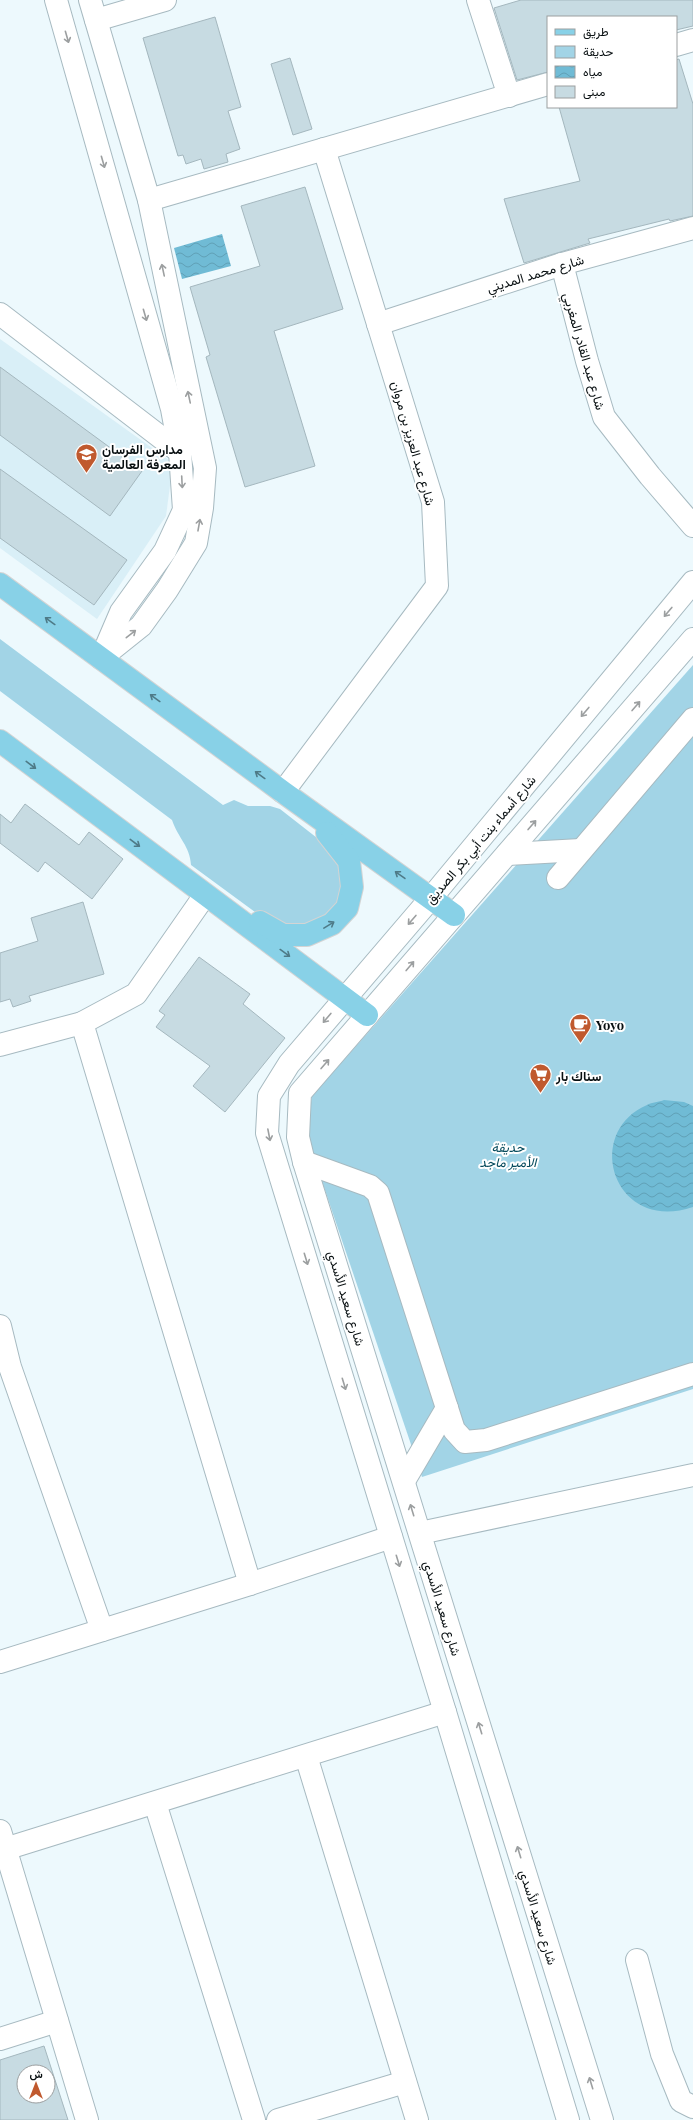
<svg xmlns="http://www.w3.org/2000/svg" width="693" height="2120" viewBox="0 0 693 2120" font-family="'Playfair Display',Vazirmatn,serif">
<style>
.built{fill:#d9eff7}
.green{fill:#a2d4e6}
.water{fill:url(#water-waves)}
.building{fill:#c7dbe2;stroke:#a4b7be;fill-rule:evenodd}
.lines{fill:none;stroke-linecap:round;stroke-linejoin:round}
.minor-casing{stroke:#a7bac1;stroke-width:24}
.major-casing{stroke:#d3d4d4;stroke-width:24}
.minor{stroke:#fff;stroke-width:22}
.major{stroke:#88d1e7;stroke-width:22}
.oneway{stroke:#9c9fa0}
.oneway2{stroke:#4e7a87}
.labels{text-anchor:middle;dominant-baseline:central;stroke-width:4;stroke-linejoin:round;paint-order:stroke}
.street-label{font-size:13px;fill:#080f11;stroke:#fff}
.poi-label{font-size:13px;font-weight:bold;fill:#080f11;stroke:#fff;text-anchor:start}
.park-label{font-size:13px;font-style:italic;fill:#064b5d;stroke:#fff}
</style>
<defs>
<pattern id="water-waves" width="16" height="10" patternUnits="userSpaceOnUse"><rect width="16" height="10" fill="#70bbd5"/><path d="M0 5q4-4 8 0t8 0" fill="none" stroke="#60a0b6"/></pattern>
</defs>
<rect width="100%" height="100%" fill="#edf9fd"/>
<polygon class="built" points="0,339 173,463 166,516 97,619 0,548"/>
<g class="green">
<path d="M0 639 223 805 234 800 248 806H270L280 809 335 852 345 870 344 900 324 925 281 931 191 865C190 846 178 838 172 820L0 691Z"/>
<polygon points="693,665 693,1389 422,1477 306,1134 312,1096"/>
</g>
<g class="water">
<polygon points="222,234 231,266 182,279 174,248"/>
<path d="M664 1100 684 1102 693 1106V1207C614 1234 582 1133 647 1105 652 1102 659 1102 664 1100Z"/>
</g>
<g class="building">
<polygon points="521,0 693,0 693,26 676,30 676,17 548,17 548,72 517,80 494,8"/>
<polygon points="215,17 241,107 228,111 240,149 226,154 228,162 204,169 201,159 186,164 183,155 178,156 143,38"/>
<polygon points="290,58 312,129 293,135 271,64"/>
<polygon points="679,59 693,104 693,216 670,221 669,219 588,239 590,243 524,263 504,199 580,181 559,107 676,107 676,60"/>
<polygon points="305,187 343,309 274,331 315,466 245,487 206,357 210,355 190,287 260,266 241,206"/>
<polygon points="0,367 142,471 110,516 0,435"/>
<polygon points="0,469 127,560 94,605 0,538"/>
<polygon points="25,804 79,845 89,832 123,859 92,899 45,862 38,872 0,843 0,814 11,823"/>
<polygon points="83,902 104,974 29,996 31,1001 13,1007 10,999 0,1002 0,953 38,941 31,918"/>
<polygon points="199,957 250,994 243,1004 285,1038 225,1112 193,1086 210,1066 156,1027 165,1015 159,1011"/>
<path d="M44 2046 68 2120H0V2060ZM24 2072H48V2096H24Z"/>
</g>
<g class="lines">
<defs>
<g id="minor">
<polyline points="56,0 172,409 180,452 184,510 165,551 121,612 103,654"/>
<polyline points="90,0 149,200 205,468 202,508 196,543 167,590 141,626 101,658"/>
<polyline points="478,0 509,96"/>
<polyline points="96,20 165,0"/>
<polyline points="676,45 693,40"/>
<polyline points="149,200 548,84"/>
<polyline points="562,264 587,361 604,417 650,476 693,526"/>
<polyline points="0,314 180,452"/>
<polyline points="378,324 562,264 693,228"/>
<polyline points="283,792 437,586 433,502 324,149"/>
<polyline points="507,854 581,850"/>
<polyline points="558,878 693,719"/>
<polyline points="82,1023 250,1584"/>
<polyline points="0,1045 82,1023 136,994 205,895"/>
<polyline points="304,1162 370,1186 378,1193 454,1430 465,1442 486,1440 693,1374"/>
<polyline points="0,1326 10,1367 102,1630"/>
<polyline points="404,1481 447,1408"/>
<polyline points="420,1533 693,1475"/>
<polyline points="0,1662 250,1584 391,1537"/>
<polyline points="306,1756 417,2120"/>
<polyline points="155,1803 254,2120"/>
<polyline points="0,1831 87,2120"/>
<polyline points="5,1849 445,1712"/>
<polyline points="637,1960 662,2054 681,2101 693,2107"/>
<polyline points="0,2039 57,2021"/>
<polyline points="278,2120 405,2082"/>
<polyline points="568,2120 445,1712 267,1133 269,1096 289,1064 431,898 693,582"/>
<polyline points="602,2120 304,1162 298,1137 300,1093 693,639"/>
</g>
<g id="major">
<polyline points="0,584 283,792 454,915"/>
<polyline points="0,741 367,1015"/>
<polyline points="260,922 283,935 307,935 332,924 347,908 352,887 349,861 327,833"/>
</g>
</defs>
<use href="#minor" class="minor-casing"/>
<use href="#major" class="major-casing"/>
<use href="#minor" class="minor"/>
<use href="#major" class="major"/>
</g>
<defs><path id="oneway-shaft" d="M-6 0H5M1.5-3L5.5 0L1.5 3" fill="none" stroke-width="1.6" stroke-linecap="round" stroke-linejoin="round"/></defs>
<g class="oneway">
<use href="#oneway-shaft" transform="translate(67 37) rotate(74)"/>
<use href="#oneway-shaft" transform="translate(103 162) rotate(74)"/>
<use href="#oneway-shaft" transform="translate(163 270) rotate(-102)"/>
<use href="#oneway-shaft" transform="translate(145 315) rotate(74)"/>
<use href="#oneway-shaft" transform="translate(189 397) rotate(-102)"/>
<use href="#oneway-shaft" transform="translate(182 482) rotate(87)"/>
<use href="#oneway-shaft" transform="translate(199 525) rotate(-80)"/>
<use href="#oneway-shaft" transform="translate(668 612) rotate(130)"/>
<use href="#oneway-shaft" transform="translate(131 634) rotate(-38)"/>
<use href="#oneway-shaft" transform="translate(636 706) rotate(-49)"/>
<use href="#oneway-shaft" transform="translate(585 712) rotate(130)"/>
<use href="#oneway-shaft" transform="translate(532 825) rotate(-49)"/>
<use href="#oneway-shaft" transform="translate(412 920) rotate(131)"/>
<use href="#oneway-shaft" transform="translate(410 966) rotate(-50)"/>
<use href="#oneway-shaft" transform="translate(327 1018) rotate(130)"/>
<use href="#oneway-shaft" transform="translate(325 1064) rotate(-49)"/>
<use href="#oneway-shaft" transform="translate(269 1135) rotate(79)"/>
<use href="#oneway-shaft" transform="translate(306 1259) rotate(73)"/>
<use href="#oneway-shaft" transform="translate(344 1384) rotate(73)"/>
<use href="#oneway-shaft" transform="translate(412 1510) rotate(-107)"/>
<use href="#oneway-shaft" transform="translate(398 1561) rotate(73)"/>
<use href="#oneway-shaft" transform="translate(480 1728) rotate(-107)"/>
<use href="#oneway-shaft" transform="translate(519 1852) rotate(-107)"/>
<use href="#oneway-shaft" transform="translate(591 2083) rotate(-107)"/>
</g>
<g class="oneway2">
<use href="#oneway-shaft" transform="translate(50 621) rotate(-144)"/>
<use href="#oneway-shaft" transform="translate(155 698) rotate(-144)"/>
<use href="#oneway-shaft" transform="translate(31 765) rotate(37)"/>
<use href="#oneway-shaft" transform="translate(260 775) rotate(-144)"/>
<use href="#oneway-shaft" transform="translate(135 843) rotate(37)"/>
<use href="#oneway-shaft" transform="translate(400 875) rotate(-145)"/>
<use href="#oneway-shaft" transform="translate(329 925) rotate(-31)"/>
<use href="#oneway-shaft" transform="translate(285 953) rotate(36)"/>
</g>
<defs>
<symbol id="school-pin" viewBox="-11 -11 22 30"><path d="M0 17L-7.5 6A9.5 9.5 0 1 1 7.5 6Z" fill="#c0592e" stroke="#fff"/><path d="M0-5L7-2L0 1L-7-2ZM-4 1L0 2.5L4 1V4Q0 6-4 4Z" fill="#fff"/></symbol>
<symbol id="cafe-pin" viewBox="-11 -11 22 30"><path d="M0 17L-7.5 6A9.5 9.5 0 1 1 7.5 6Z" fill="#c0592e" stroke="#fff"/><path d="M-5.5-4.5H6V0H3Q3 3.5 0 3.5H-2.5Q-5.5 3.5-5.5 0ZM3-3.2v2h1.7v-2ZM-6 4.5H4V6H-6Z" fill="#fff"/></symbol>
<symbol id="supermarket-pin" viewBox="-11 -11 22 30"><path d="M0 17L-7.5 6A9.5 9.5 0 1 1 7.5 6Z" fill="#c0592e" stroke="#fff"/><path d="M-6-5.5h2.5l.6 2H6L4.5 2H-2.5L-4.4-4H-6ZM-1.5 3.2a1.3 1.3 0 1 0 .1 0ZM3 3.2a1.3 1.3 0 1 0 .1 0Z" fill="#fff"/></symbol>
</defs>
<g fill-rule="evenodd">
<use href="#school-pin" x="74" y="442" width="25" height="34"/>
<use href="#cafe-pin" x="568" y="1012" width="25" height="34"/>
<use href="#supermarket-pin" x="528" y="1062" width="25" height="34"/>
</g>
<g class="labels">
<g class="street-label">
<text transform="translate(535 273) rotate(-17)">شارع محمد المديني</text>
<text transform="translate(585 351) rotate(74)">شارع عبد القادر المغربي</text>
<text transform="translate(414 443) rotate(74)">شارع عبد العزيز بن مروان</text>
<text transform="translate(480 839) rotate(-50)">شارع أسماء بنت أبي بكر الصديق</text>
<text transform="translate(347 1298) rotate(73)">شارع سعيد الأسدي</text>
<text transform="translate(443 1608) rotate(73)">شارع سعيد الأسدي</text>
<text transform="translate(539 1917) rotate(73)">شارع سعيد الأسدي</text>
</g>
<g class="poi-label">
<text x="102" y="448">مدارس الفرسان<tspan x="102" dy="15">المعرفة العالمية</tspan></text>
<text x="596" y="1024">Yoyo</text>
<text x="556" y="1075">سناك بار</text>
</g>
<g class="park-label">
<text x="508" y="1146">حديقة<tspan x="508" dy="15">الأمير ماجد</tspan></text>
</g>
</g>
<rect x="547" y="16" width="130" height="92" fill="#ffffff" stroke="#9c9fa0"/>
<rect x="555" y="29" width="20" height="6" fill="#88d1e7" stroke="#9c9fa0"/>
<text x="583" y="36" font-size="12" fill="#080f11">طريق</text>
<rect x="555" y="46" width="20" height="12" fill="#a2d4e6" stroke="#9c9fa0"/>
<text x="583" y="56" font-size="12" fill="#080f11">حديقة</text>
<rect x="555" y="66" width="20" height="12" fill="url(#water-waves)" stroke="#9c9fa0"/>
<text x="583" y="76" font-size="12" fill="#080f11">مياه</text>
<rect x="555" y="86" width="20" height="12" fill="#c7dbe2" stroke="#9c9fa0"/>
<text x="583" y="96" font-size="12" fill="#080f11">مبنى</text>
<g transform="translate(36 2084)"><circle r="19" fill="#ffffff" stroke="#9c9fa0"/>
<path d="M0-3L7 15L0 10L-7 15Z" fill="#c0592e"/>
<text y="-6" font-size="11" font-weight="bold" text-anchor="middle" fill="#080f11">ش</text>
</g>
</svg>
